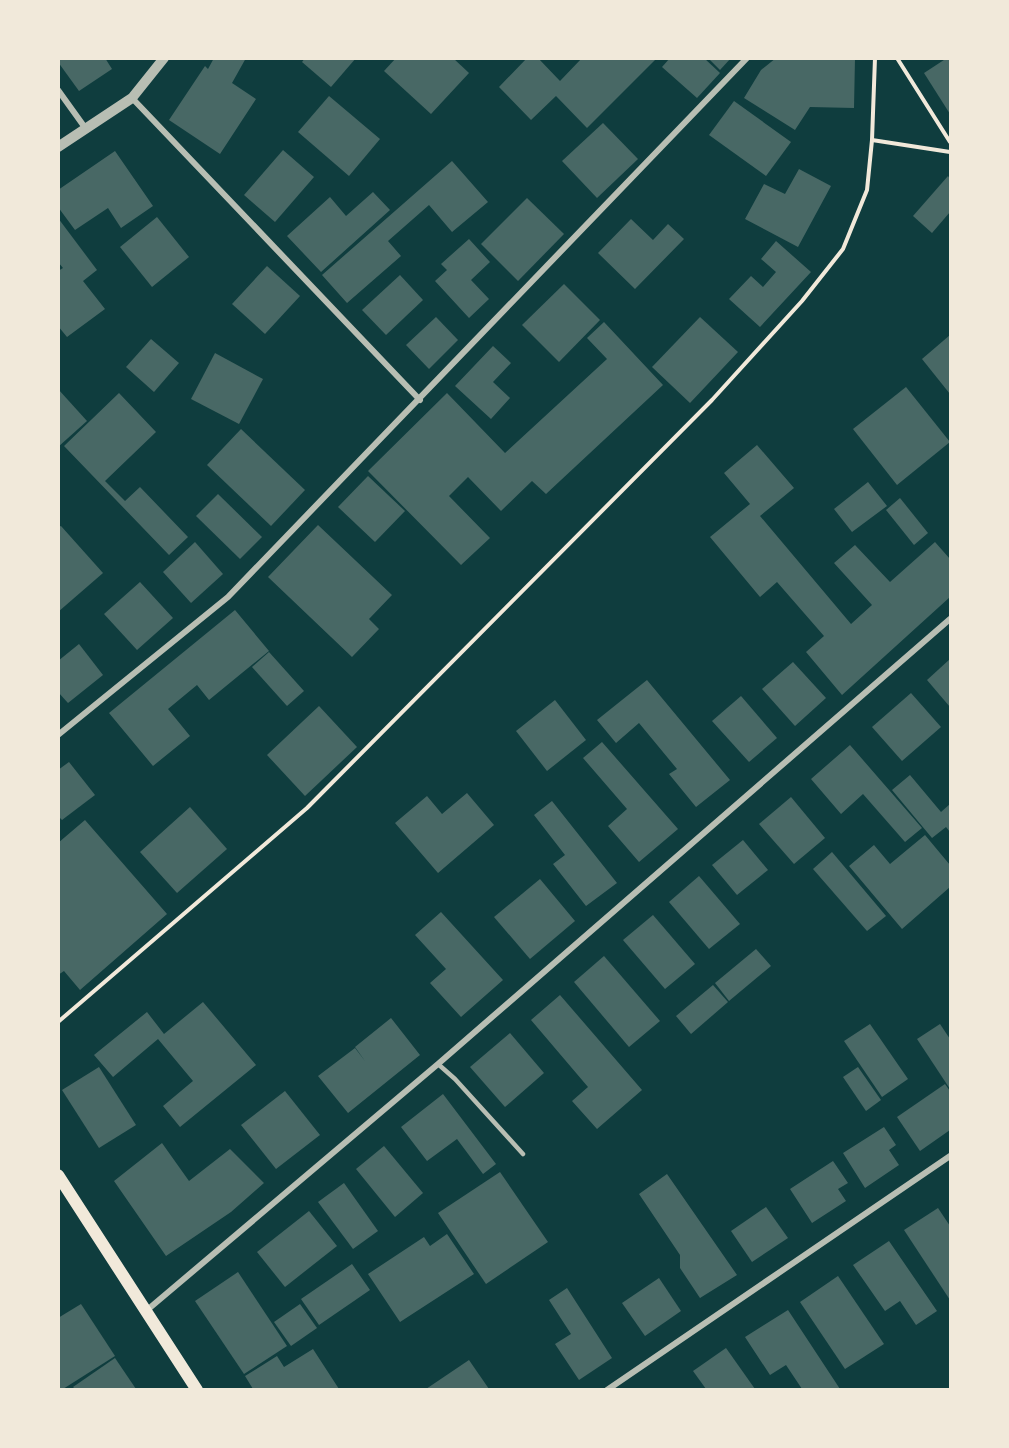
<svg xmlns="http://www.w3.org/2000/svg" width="1009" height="1448" viewBox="0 0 1009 1448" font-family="'Nunito Sans',sans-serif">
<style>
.building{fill:#486865}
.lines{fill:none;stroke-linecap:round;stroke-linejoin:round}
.path{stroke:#f1e9da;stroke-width:4}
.service{stroke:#b8beb3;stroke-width:4.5}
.minor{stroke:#b8beb3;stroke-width:6}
.tertiary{stroke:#b8beb3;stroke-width:10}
.secondary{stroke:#f1e9da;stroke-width:12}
</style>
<rect width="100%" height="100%" fill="#0f3d3e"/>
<g class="building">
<polygon points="58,58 105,58 112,69 79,91 58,62"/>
<polygon points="214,58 246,58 232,83 256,99 220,154 169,120 205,66 208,69"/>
<polygon points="305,58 356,58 331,87 302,62"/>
<polygon points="396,58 453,58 469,73 431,114 384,71"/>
<polygon points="527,58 538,58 560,81 582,58 657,58 587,128 556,96 531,120 499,87"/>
<polygon points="670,58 704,58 720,73 697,98 662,67"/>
<polygon points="708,58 731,58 720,70"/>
<polygon points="776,58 855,58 854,108 810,107 795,130 744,98 761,70"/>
<polygon points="947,58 950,58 950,114 924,73"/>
<polygon points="329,96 380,139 349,176 298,132"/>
<polygon points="734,101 791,142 766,176 709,135"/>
<polygon points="603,123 638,159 597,198 562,161"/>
<polygon points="283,150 314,177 275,222 244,195"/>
<polygon points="115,151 153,206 121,228 108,208 75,230 58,207 58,190"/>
<polygon points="452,161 488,202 452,232 429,205 388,241 401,256 347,303 322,275"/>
<polygon points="799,169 831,186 798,247 745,219 764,184 785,194"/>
<polygon points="948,176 950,179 950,212 932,233 913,216"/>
<polygon points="373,192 390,210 321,272 287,236 330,197 346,216"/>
<polygon points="527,198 564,234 518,281 481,244"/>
<polygon points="157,217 189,257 152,287 120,247"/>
<polygon points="58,218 97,270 83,281 105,309 67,337 58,326 58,271 63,268 58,262"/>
<polygon points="631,219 653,240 668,224 684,239 635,289 598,253"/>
<polygon points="469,239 490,262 471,280 489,299 469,318 435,281 447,270 441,264"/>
<polygon points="776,241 811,272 760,327 729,299 751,276 763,287 776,272 761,259"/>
<polygon points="267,266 300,296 265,334 232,304"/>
<polygon points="400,275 423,300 386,335 362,310"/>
<polygon points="564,284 600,320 559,362 522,325"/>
<polygon points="436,317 458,340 429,369 406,345"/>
<polygon points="700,317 738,352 690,403 652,367"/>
<polygon points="604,322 663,385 546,494 532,481 501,511 468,477 449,496 490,538 461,565 368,471 447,393 505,453 607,359 587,338"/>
<polygon points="950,335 950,394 922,359"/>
<polygon points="151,339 179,363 154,392 126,367"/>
<polygon points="493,346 511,363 493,382 510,398 491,419 455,386"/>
<polygon points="215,353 263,379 239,424 191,399"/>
<polygon points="906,387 950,442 897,485 853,429"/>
<polygon points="58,389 87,421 58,447"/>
<polygon points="119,393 156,432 105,481 125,501 140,487 188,537 169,555 64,446"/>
<polygon points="241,429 305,490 271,526 207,465"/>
<polygon points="757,445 794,488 760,516 851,624 872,605 834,563 855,545 890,582 935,542 950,559 950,597 842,695 806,652 824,636 777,582 760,597 710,537 750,504 724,473"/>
<polygon points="368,476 405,511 375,542 338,507"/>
<polygon points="868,482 887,506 852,532 834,509"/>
<polygon points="218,494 262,537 240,559 196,516"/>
<polygon points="900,498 928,533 914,545 886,510"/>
<polygon points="318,525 392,595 369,619 379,629 352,657 268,577"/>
<polygon points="61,526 103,573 58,612 58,527"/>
<polygon points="195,542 223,574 191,603 163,572"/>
<polygon points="140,582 173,618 137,650 104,614"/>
<polygon points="235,610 269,651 209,700 197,685 168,709 190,736 153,766 109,713"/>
<polygon points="79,644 103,675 68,703 58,692 58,661"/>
<polygon points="269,652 304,691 287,706 252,667"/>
<polygon points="950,659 950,707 927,680"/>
<polygon points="793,662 826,698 795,726 762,689"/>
<polygon points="647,680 730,780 696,807 669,774 677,769 639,723 616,743 597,720"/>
<polygon points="911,693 941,727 902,761 872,727"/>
<polygon points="741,696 777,738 749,762 712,721"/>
<polygon points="555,700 586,740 547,771 516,731"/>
<polygon points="319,706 357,747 305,796 267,755"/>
<polygon points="602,742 678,829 639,862 608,826 627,809 583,758"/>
<polygon points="850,745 922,828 905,842 863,794 841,814 811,779"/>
<polygon points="69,762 95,795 62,820 58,816 58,770"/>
<polygon points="910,775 941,812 950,804 950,832 946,827 932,838 892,790"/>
<polygon points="467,793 494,825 438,873 395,823 427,796 442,814"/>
<polygon points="791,797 825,838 794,864 759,824"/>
<polygon points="552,801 617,883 586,906 553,864 565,855 534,815"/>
<polygon points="190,807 227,849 177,893 140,852"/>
<polygon points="85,820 167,914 80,990 64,971 58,975 58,843"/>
<polygon points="925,835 950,865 950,887 902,929 849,866 874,845 890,864"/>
<polygon points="743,840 768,870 737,895 712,865"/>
<polygon points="832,852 886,916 867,931 813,869"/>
<polygon points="699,876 740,924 709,949 669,902"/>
<polygon points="540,879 575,921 530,959 494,917"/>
<polygon points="441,912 503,980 461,1017 430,983 446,969 415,935"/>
<polygon points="653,915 695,964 665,989 623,940"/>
<polygon points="756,949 771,966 729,1001 715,983"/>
<polygon points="604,956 660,1021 629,1047 574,982"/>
<polygon points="713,985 728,1002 691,1034 676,1016"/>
<polygon points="560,995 642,1090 597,1129 572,1101 588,1087 531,1020"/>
<polygon points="203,1002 256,1065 180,1127 163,1106 193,1081 158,1039 113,1077 94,1055 147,1012 164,1034"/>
<polygon points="391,1018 420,1055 348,1113 318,1076 355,1048 365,1061 355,1047"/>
<polygon points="870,1024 908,1079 882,1097 844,1041"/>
<polygon points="940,1024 950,1039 950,1089 917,1039"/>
<polygon points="510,1033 544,1073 505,1107 470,1067"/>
<polygon points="99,1067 136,1125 99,1148 62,1090"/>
<polygon points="858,1067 881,1100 866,1111 843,1077"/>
<polygon points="945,1084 950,1091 950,1130 920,1151 897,1117"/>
<polygon points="285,1091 320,1135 276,1169 241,1125"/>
<polygon points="443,1094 496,1164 483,1174 457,1139 427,1161 401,1127"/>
<polygon points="884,1127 896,1145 889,1150 899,1165 865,1188 843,1153"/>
<polygon points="162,1143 189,1181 230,1149 264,1183 231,1212 166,1256 114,1181"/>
<polygon points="384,1146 423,1193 395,1217 356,1169"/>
<polygon points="833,1161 848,1183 838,1189 846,1201 812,1223 790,1189"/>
<polygon points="500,1172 548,1242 486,1284 438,1213"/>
<polygon points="667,1174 737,1275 700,1298 680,1268 680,1255 639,1194"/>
<polygon points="344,1183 378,1231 353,1249 318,1202"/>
<polygon points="766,1207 788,1238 752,1262 731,1231"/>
<polygon points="938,1208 950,1226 950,1300 904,1230"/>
<polygon points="309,1211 337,1246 285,1287 257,1252"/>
<polygon points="447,1234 474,1274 400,1322 368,1274 424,1237 430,1246"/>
<polygon points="889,1241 937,1311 916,1325 900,1301 885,1311 853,1265"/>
<polygon points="352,1264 370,1290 319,1325 301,1299"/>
<polygon points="238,1272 287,1346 244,1374 195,1301"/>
<polygon points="838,1276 884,1344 845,1369 800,1302"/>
<polygon points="659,1278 681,1311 645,1336 622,1303"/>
<polygon points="567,1288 612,1358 579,1380 555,1344 571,1334 549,1300"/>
<polygon points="81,1304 115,1356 63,1389 58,1389 58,1318"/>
<polygon points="300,1304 317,1328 291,1346 274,1322"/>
<polygon points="788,1310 840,1389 802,1389 786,1365 770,1375 745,1337"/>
<polygon points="726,1348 755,1389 706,1389 693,1371"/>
<polygon points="313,1349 339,1389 253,1389 245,1376 277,1356 284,1367"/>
<polygon points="115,1358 136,1389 75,1389 73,1387"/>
<polygon points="469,1360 489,1389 426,1389"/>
</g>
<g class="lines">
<g class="path">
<polyline points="897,58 950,142"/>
<polyline points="872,140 950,152"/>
<polyline points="58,1022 307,808 712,400 802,301 843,249 867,190 872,140 875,58"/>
</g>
<polyline class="service" points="438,1064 455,1079 523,1154"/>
<g class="minor">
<polyline points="58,90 86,129"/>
<polyline points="132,98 420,400"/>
<polyline points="58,735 228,597 747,58"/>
<polyline points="146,1311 438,1064 950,619"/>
<polyline points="607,1390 950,1156"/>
</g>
<polyline class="tertiary" points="58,147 132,98 164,58"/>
<polyline class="secondary" points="58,1175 197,1390"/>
</g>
<rect width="1009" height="1448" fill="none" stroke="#f1e9da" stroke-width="120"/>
</svg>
